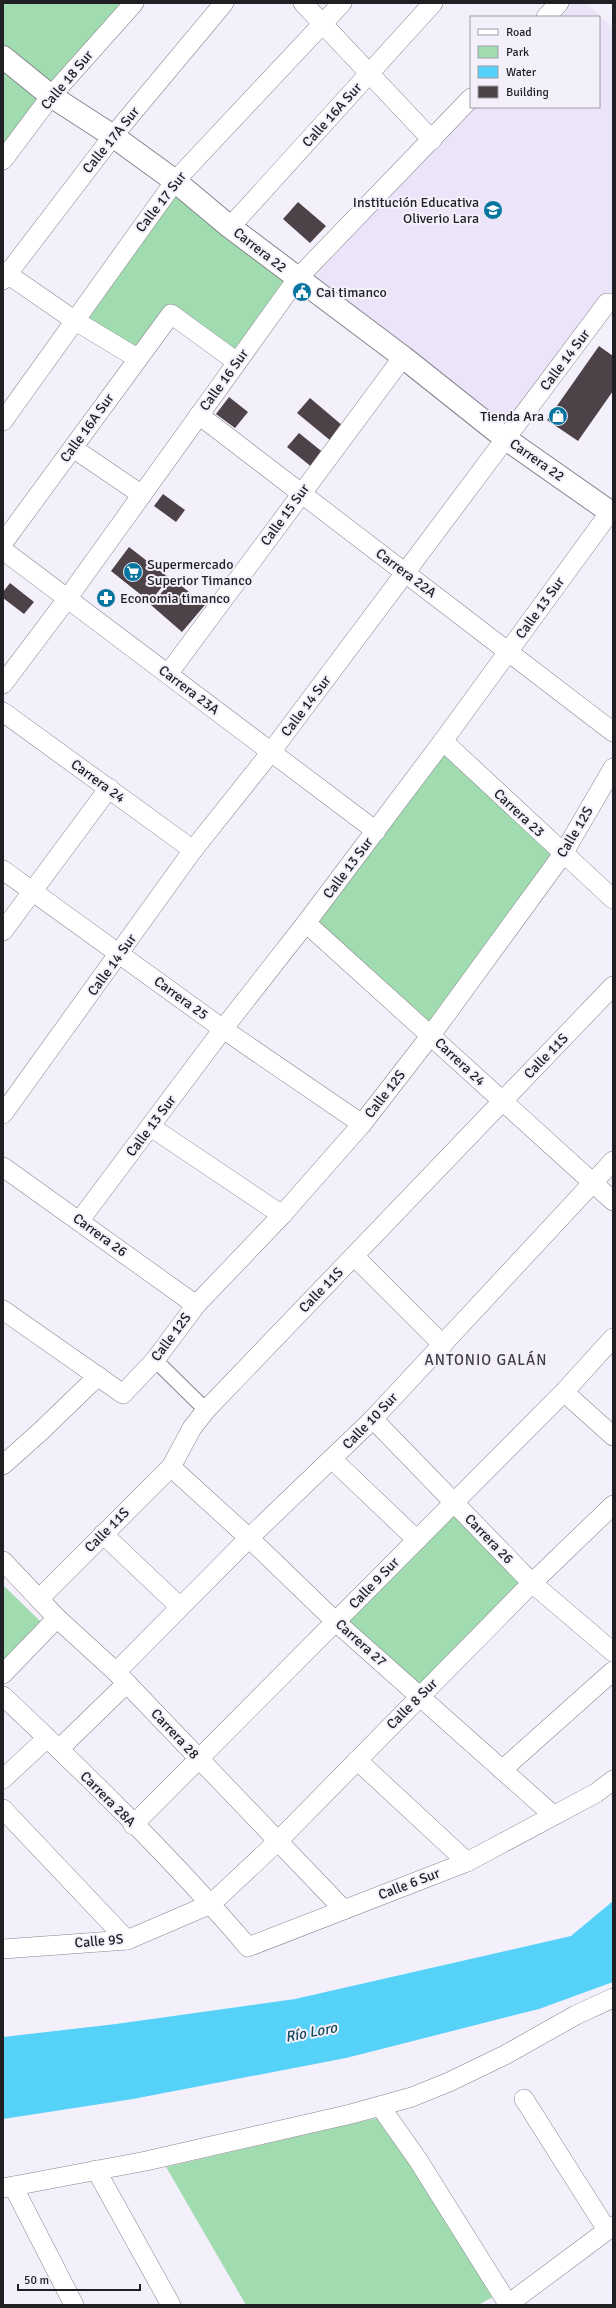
<svg xmlns="http://www.w3.org/2000/svg" width="616" height="2308" viewBox="0 0 616 2308" font-family="Signika,sans-serif">
<style>
.education{fill:#ece4f9}
.green{fill:#a0dcb0}
.water{fill:#56d2f9}
.building{fill:#4c4247}
.lines{fill:none;stroke-linecap:round;stroke-linejoin:round}
.pedestrian-casing{stroke:#88848f;stroke-width:16}
.minor-casing{stroke:#88848f;stroke-width:20}
.tertiary-casing{stroke:#88848f;stroke-width:24}
.pedestrian{stroke:#fff;stroke-width:14}
.minor{stroke:#fff;stroke-width:19}
.tertiary{stroke:#fff;stroke-width:22}
.labels{text-anchor:middle;dominant-baseline:central;stroke-width:4;stroke-linejoin:round;paint-order:stroke}
.street-label{font-size:14px;fill:#201f23;stroke:#f4f0fb}
.poi-label{font-size:14px;fill:#201f23;stroke:#f4f0fb;text-anchor:start}
.neighbourhood-label{font-size:15px;letter-spacing:1px;fill:#403c45;stroke:#f4f0fb}
.water-label{font-size:15px;font-style:italic;fill:#174c5c;stroke:#f4f0fb}
</style>
<rect width="100%" height="100%" fill="#f4f0fb"/>
<polygon class="education" points="568,3 587,3 613,28 613,300 508,430 309,277 472,107 599,107 599,17 555,17"/>
<g class="green">
<polygon points="3,3 131,3 3,156"/>
<polygon points="176,187 292,280 235,358 172,309 137,351 80,318"/>
<polygon points="443,752 553,857 432,1024 316,920"/>
<polygon points="454,1503 532,1583 421,1696 336,1622"/>
<polygon points="3,1585 41,1622 3,1661"/>
<polygon points="377,2118 411,2166 493,2297 478,2305 246,2305 166,2167"/>
</g>
<polygon class="water" points="613,1901 613,1982 539,2009 346,2058 133,2099 3,2119 3,2037 116,2024 295,1999 571,1936"/>
<g class="building">
<polygon points="298,202 326,226 310,243 283,219"/>
<polygon points="599,346 613,356 613,391 578,441 547,420"/>
<polygon points="229,397 248,412 235,428 216,414"/>
<polygon points="310,398 343,426 331,441 297,413"/>
<polygon points="299,433 325,454 313,468 287,447"/>
<polygon points="163,494 185,510 176,522 154,506"/>
<polygon points="129,547 169,578 150,602 111,571"/>
<polygon points="173,579 205,605 182,632 151,605"/>
<polygon points="10,583 34,602 24,614 3,598 3,592"/>
</g>
<g class="lines">
<defs>
<polyline id="pedestrian" points="155,1360 206,1410"/>
<g id="minor">
<polyline points="303,3 432,140"/>
<polyline points="546,17 559,3"/>
<polyline points="3,160 51,96 134,3"/>
<polyline points="230,227 433,3"/>
<polyline points="3,271 74,320 137,358"/>
<polyline points="3,280 113,136 224,3"/>
<polyline points="199,415 613,732"/>
<polyline points="3,421 175,181 342,3"/>
<polyline points="73,448 142,495"/>
<polyline points="3,543 171,314 237,362"/>
<polyline points="3,550 376,831"/>
<polyline points="168,674 403,357"/>
<polyline points="3,684 67,599 297,279 471,98"/>
<polyline points="3,712 193,850"/>
<polyline points="443,741 613,899"/>
<polyline points="3,870 223,1029 362,1124"/>
<polyline points="306,923 613,1201"/>
<polyline points="3,931 109,788"/>
<polyline points="3,1114 193,850 271,752 607,303 613,303"/>
<polyline points="151,1127 282,1215"/>
<polyline points="3,1167 196,1305"/>
<polyline points="80,1220 223,1029 306,923 443,741 610,512"/>
<polyline points="354,1256 443,1345"/>
<polyline points="3,1310 123,1394 155,1360 196,1305 282,1215 362,1124 431,1035 563,854 613,768"/>
<polyline points="564,1392 613,1436"/>
<polyline points="373,1419 532,1583 613,1652"/>
<polyline points="332,1459 417,1540"/>
<polyline points="3,1465 41,1431 98,1376"/>
<polyline points="171,1467 249,1538 336,1622 553,1815"/>
<polyline points="103,1534 180,1607"/>
<polyline points="3,1561 57,1618 116,1672 344,1910"/>
<polyline points="39,1599 171,1467 192,1428 206,1410 613,986"/>
<polyline points="116,1672 249,1538 373,1419 613,1161"/>
<polyline points="3,1674 57,1618"/>
<path d="M3 1696C87 1775 173 1859 248 1947L467 1862 596 1793 613 1780"/>
<polyline points="59,1749 127,1683"/>
<polyline points="357,1760 467,1862"/>
<polyline points="502,1770 613,1671"/>
<polyline points="3,1779 47,1738"/>
<polyline points="3,1809 127,1940"/>
<polyline points="133,1825 564,1392 613,1338"/>
<polyline points="3,1949 127,1940 211,1904 277,1842 532,1583 613,1505"/>
<polyline points="524,2099 607,2230"/>
<polyline points="380,2106 418,2160 508,2304"/>
<polyline points="96,2170 171,2305"/>
<polyline points="13,2186 74,2305"/>
<polyline points="3,2188 146,2161 351,2114 412,2097 449,2082 505,2055 576,2015 613,1998"/>
<polyline points="507,2305 613,2226"/>
</g>
<polyline id="tertiary" points="3,57 51,96 113,136 175,181 230,227 403,357 506,439 613,514"/>
</defs>
<use href="#pedestrian" class="pedestrian-casing"/>
<use href="#minor" class="minor-casing"/>
<use href="#tertiary" class="tertiary-casing"/>
<use href="#pedestrian" class="pedestrian"/>
<use href="#minor" class="minor"/>
<use href="#tertiary" class="tertiary"/>
</g>
<defs>
<symbol id="university-disc" viewBox="-11 -11 22 22"><circle r="9.5" fill="#0675a0" stroke="#f4f0fb"/><path d="M0-5L7-2L0 1L-7-2ZM-4 1L0 2.5L4 1V4Q0 6-4 4Z" fill="#fff"/></symbol>
<symbol id="civic-disc" viewBox="-11 -11 22 22"><circle r="9.5" fill="#0675a0" stroke="#f4f0fb"/><path d="M-.6-6.5H3V-4.5H.6V-3L4-1V1h2V6H-6V1h2V-1L-.6-3ZM-1.2 2.5V6h2.4V2.5Z" fill="#fff"/></symbol>
<symbol id="shop-disc" viewBox="-11 -11 22 22"><circle r="9.5" fill="#0675a0" stroke="#f4f0fb"/><path d="M-5-2.5h2.3a2.7 3.5 0 0 1 5.4 0H5L5.5 6h-11ZM-1.5-2.5h3a1.5 2.3 0 0 0-3 0Z" fill="#fff"/></symbol>
<symbol id="supermarket-disc" viewBox="-11 -11 22 22"><circle r="9.5" fill="#0675a0" stroke="#f4f0fb"/><path d="M-6-5.5h2.5l.6 2H6L4.5 2H-2.5L-4.4-4H-6ZM-1.5 3.2a1.3 1.3 0 1 0 .1 0ZM3 3.2a1.3 1.3 0 1 0 .1 0Z" fill="#fff"/></symbol>
<symbol id="pharmacy-disc" viewBox="-11 -11 22 22"><circle r="9.5" fill="#0675a0" stroke="#f4f0fb"/><path d="M-2-6h4v4h4v4h-4v4h-4v-4h-4v-4h4Z" fill="#fff"/></symbol>
</defs>
<g fill-rule="evenodd">
<use href="#university-disc" x="482" y="199" width="22" height="22"/>
<use href="#civic-disc" x="291" y="281" width="22" height="22"/>
<use href="#shop-disc" x="547" y="405" width="22" height="22"/>
<use href="#supermarket-disc" x="122" y="561" width="22" height="22"/>
<use href="#pharmacy-disc" x="95" y="587" width="22" height="22"/>
</g>
<g class="labels">
<g class="street-label">
<text transform="translate(67 80) rotate(-50)">Calle 18 Sur</text>
<text transform="translate(332 115) rotate(-48)">Calle 16A Sur</text>
<text transform="translate(111 140) rotate(-51)">Calle 17A Sur</text>
<text transform="translate(161 202) rotate(-52)">Calle 17 Sur</text>
<text transform="translate(260 250) rotate(38)">Carrera 22</text>
<text transform="translate(565 360) rotate(-53)">Calle 14 Sur</text>
<text transform="translate(224 380) rotate(-54)">Calle 16 Sur</text>
<text transform="translate(87 428) rotate(-54)">Calle 16A Sur</text>
<text transform="translate(537 460) rotate(35)">Carrera 22</text>
<text transform="translate(285 515) rotate(-54)">Calle 15 Sur</text>
<text transform="translate(406 573) rotate(37)">Carrera 22A</text>
<text transform="translate(540 608) rotate(-54)">Calle 13 Sur</text>
<text transform="translate(189 690) rotate(37)">Carrera 23A</text>
<text transform="translate(306 706) rotate(-53)">Calle 14 Sur</text>
<text transform="translate(98 781) rotate(36)">Carrera 24</text>
<text transform="translate(519 813) rotate(43)">Carrera 23</text>
<text transform="translate(575 832) rotate(-59)">Calle 12S</text>
<text transform="translate(348 868) rotate(-53)">Calle 13 Sur</text>
<text transform="translate(112 965) rotate(-54)">Calle 14 Sur</text>
<text transform="translate(181 998) rotate(36)">Carrera 25</text>
<text transform="translate(546 1056) rotate(-46)">Calle 11S</text>
<text transform="translate(460 1062) rotate(43)">Carrera 24</text>
<text transform="translate(385 1094) rotate(-52)">Calle 12S</text>
<text transform="translate(151 1126) rotate(-53)">Calle 13 Sur</text>
<text transform="translate(100 1235) rotate(36)">Carrera 26</text>
<text transform="translate(321 1290) rotate(-46)">Calle 11S</text>
<text transform="translate(171 1337) rotate(-53)">Calle 12S</text>
<text transform="translate(370 1421) rotate(-46)">Calle 10 Sur</text>
<text transform="translate(107 1530) rotate(-45)">Calle 11S</text>
<text transform="translate(489 1539) rotate(46)">Carrera 26</text>
<text transform="translate(374 1583) rotate(-46)">Calle 9 Sur</text>
<text transform="translate(361 1643) rotate(42)">Carrera 27</text>
<text transform="translate(412 1704) rotate(-45)">Calle 8 Sur</text>
<text transform="translate(175 1734) rotate(47)">Carrera 28</text>
<text transform="translate(108 1799) rotate(45)">Carrera 28A</text>
<text transform="translate(409 1884) rotate(-21)">Calle 6 Sur</text>
<text transform="translate(99 1941) rotate(-5)">Calle 9S</text>
</g>
<g class="poi-label">
<text x="479" y="202" text-anchor="end">Institución Educativa<tspan x="479" dy="16">Oliverio Lara</tspan></text>
<text x="316" y="292">Cai timanco</text>
<text x="544" y="416" text-anchor="end">Tienda Ara</text>
<text x="147" y="564">Supermercado<tspan x="147" dy="16">Superior Timanco</tspan></text>
<text x="120" y="598">Economia timanco</text>
</g>
<g class="neighbourhood-label">
<text x="486" y="1360">ANTONIO GALÁN</text>
</g>
<g class="water-label">
<text transform="translate(311 2032) rotate(-11)">Río Loro</text>
</g>
</g>
<rect width="616" height="2308" fill="none" stroke="#201f23" stroke-width="8"/>
<rect x="470" y="16" width="130" height="92" fill="#f4f0fb" stroke="#9f9ca5"/>
<rect x="478" y="29" width="20" height="6" fill="#ffffff" stroke="#9f9ca5"/>
<text x="506" y="36" font-size="12" fill="#201f23">Road</text>
<rect x="478" y="46" width="20" height="12" fill="#a0dcb0" stroke="#9f9ca5"/>
<text x="506" y="56" font-size="12" fill="#201f23">Park</text>
<rect x="478" y="66" width="20" height="12" fill="#56d2f9" stroke="#9f9ca5"/>
<text x="506" y="76" font-size="12" fill="#201f23">Water</text>
<rect x="478" y="86" width="20" height="12" fill="#4c4247" stroke="#9f9ca5"/>
<text x="506" y="96" font-size="12" fill="#201f23">Building</text>
<path d="M18 2284v6h122v-6" fill="none" stroke="#201f23" stroke-width="2"/>
<text x="24" y="2284" font-size="12" fill="#201f23" stroke="#f4f0fb" stroke-width="3" paint-order="stroke">50 m</text>
</svg>
